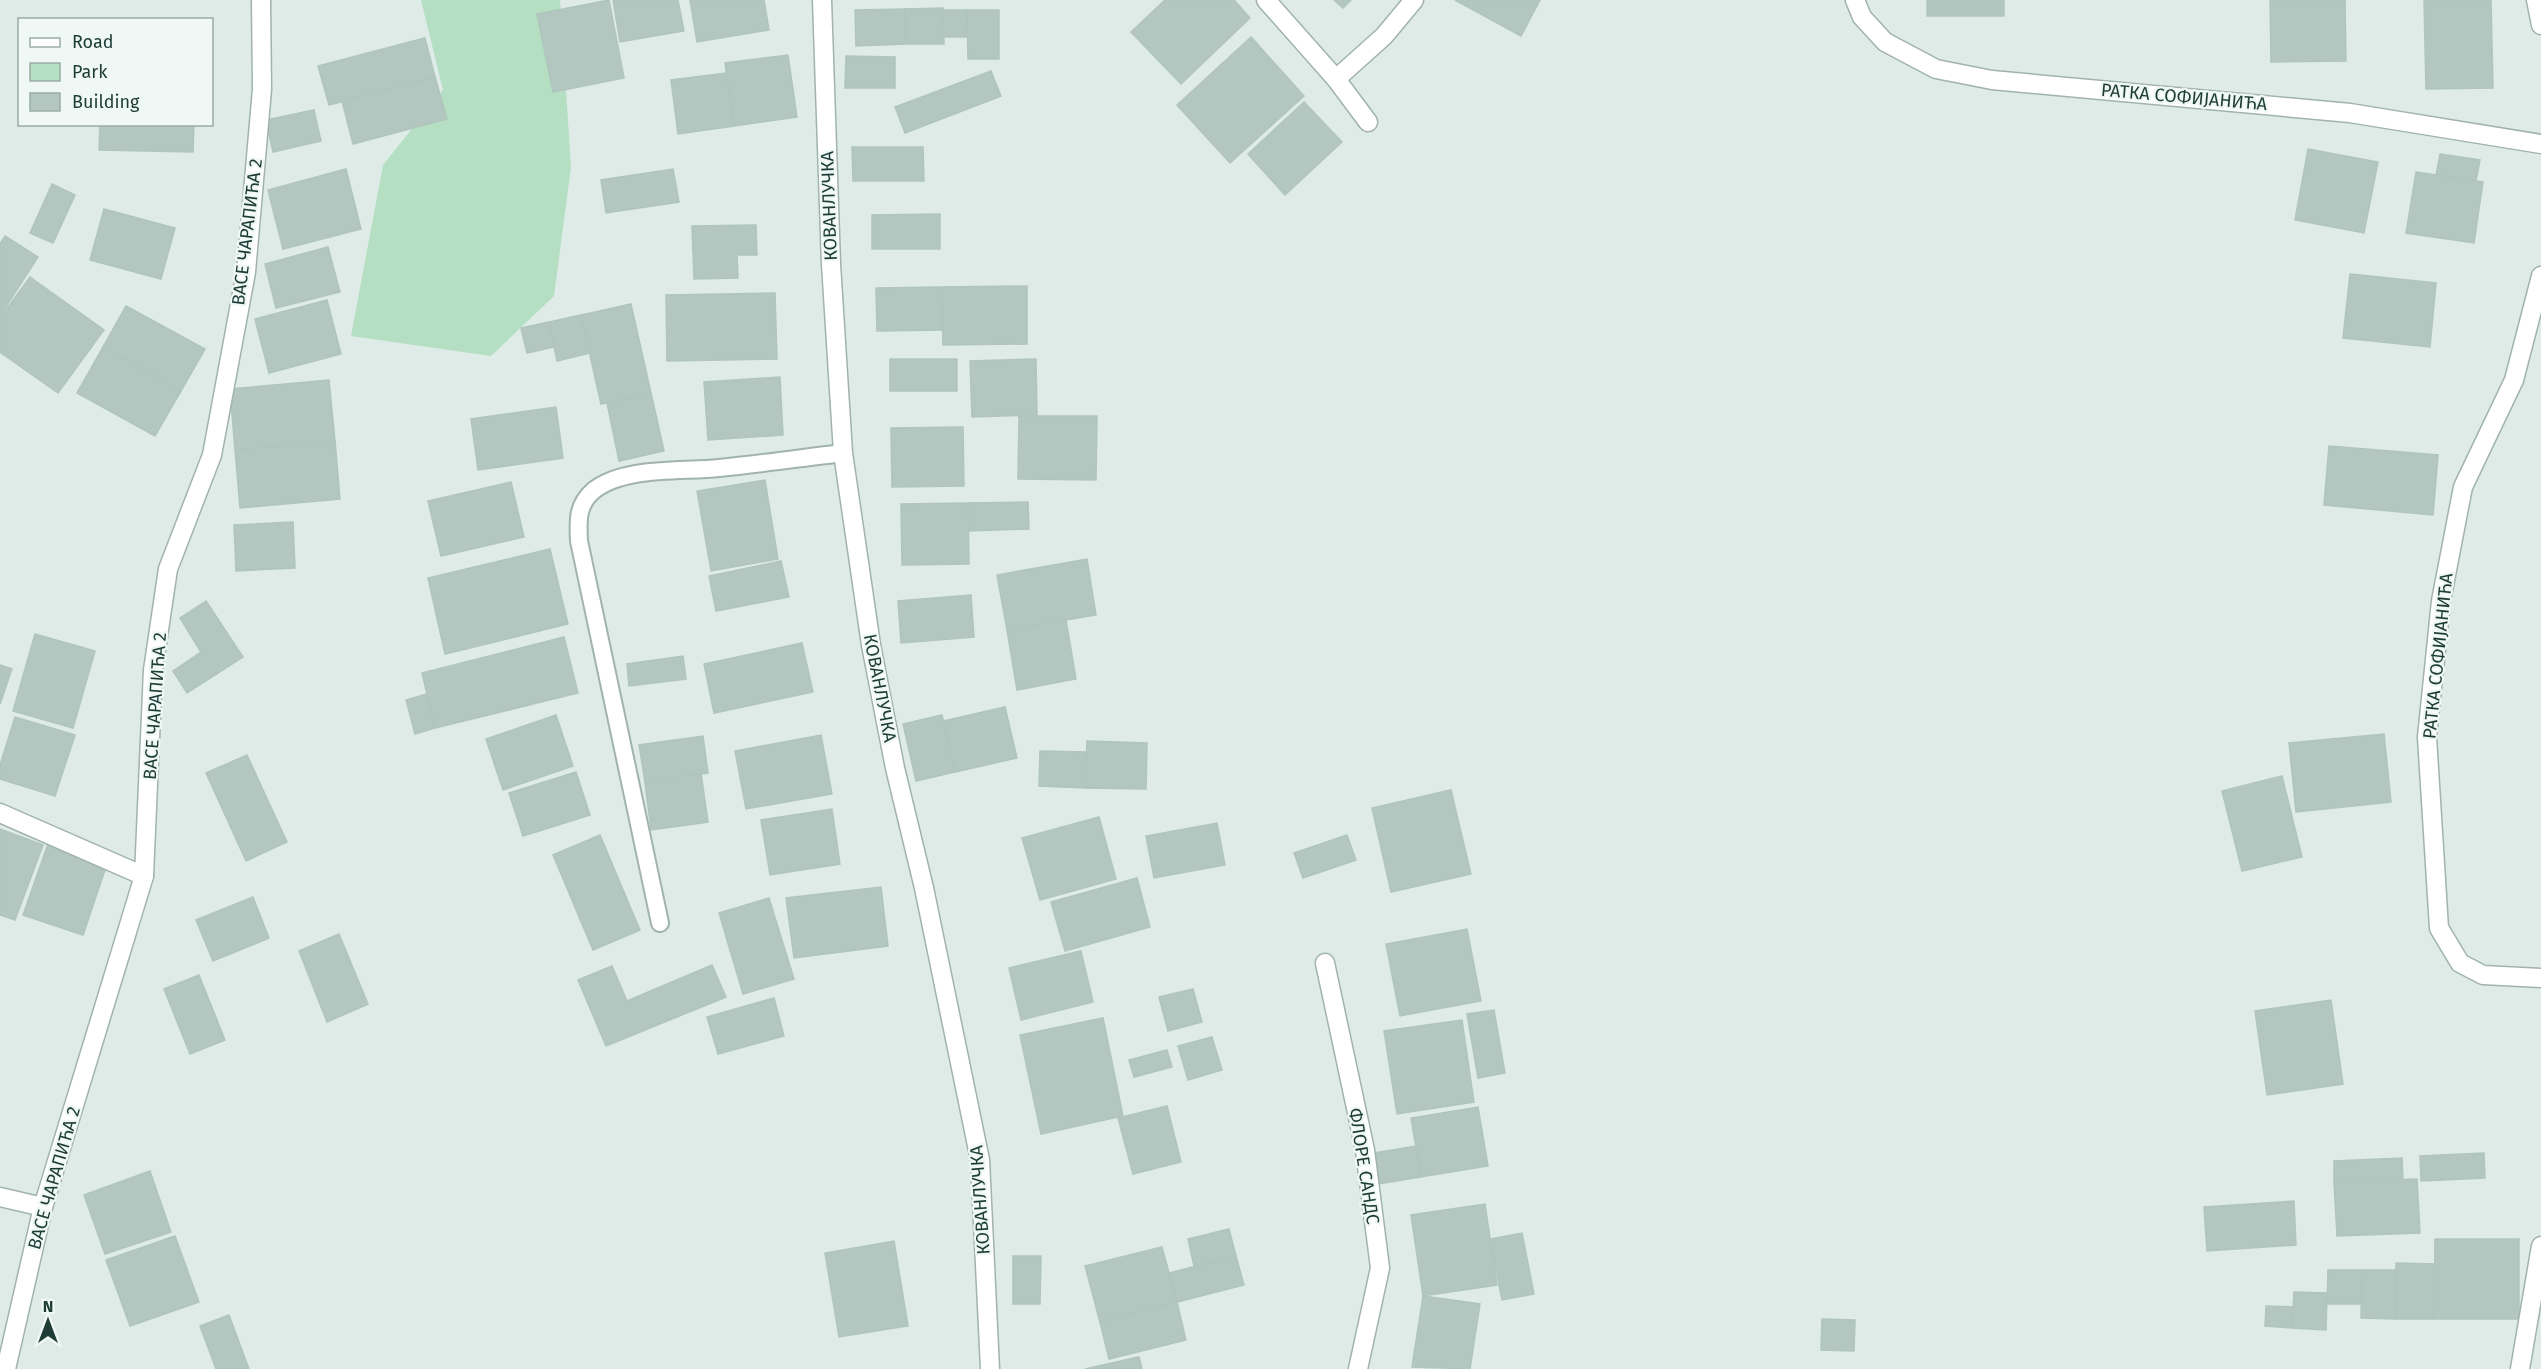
<svg xmlns="http://www.w3.org/2000/svg" width="2541" height="1369" viewBox="0 0 2541 1369" font-family="'Fira Sans',sans-serif">
<style>
.green{fill:#b5dfc3}
.building{fill:#b3c6bf;stroke:#b0c5be;stroke-width:1.5}
.lines{fill:none;stroke-linecap:round;stroke-linejoin:round}
.lane-casing{stroke:#a1b3ae;stroke-width:20}
.street-casing{stroke:#a1b3ae;stroke-width:21}
.lane{stroke:#fff;stroke-width:16}
.street{stroke:#fff;stroke-width:18}
.labels{text-anchor:middle;dominant-baseline:central;stroke-width:4.5;stroke-linejoin:round;paint-order:stroke}
.street-label{font-size:18px;fill:#1e3c36;stroke:#eff8f4}
</style>
<rect width="100%" height="100%" fill="#deebe6"/>
<polygon class="green" points="421,0 560,0 571,167 554,296 491,356 351,336 383,165 443,90"/>
<g class="building">
<polygon points="609,0 624,78 553,92 537,14"/>
<polygon points="613,0 678,0 684,31 620,42"/>
<polygon points="690,0 764,0 769,30 697,42"/>
<polygon points="1165,0 1234,0 1250,18 1181,84 1131,32"/>
<polygon points="1334,0 1351,0 1343,8"/>
<polygon points="1455,0 1540,0 1521,36"/>
<rect x="1927" y="0" width="77" height="16"/>
<polygon points="2270,0 2345,0 2346,61 2271,62"/>
<polygon points="2424,0 2491,0 2493,88 2426,89"/>
<polygon points="943,8 944,44 905,44 905,9"/>
<polygon points="905,9 905,44 856,46 855,10"/>
<polygon points="943,10 967,10 968,37 944,37"/>
<polygon points="967,10 999,10 999,59 968,59"/>
<polygon points="1251,37 1304,96 1230,163 1177,105"/>
<polygon points="425,38 435,77 329,105 318,66"/>
<polygon points="788,55 797,117 734,126 725,63"/>
<polygon points="846,56 895,57 895,88 845,88"/>
<polygon points="991,71 1001,96 905,133 895,107"/>
<polygon points="726,73 734,126 678,134 671,80"/>
<polygon points="435,77 447,119 353,144 342,101"/>
<polygon points="1304,102 1342,142 1285,195 1248,154"/>
<polygon points="314,110 321,141 273,152 266,120"/>
<polygon points="100,124 194,124 193,152 99,150"/>
<polygon points="852,147 923,147 924,181 853,181"/>
<polygon points="2308,149 2378,162 2364,233 2295,220"/>
<polygon points="2440,154 2480,160 2476,181 2436,175"/>
<polygon points="346,169 361,229 283,249 268,190"/>
<polygon points="673,169 679,202 606,213 601,180"/>
<polygon points="2416,172 2483,182 2474,243 2406,233"/>
<polygon points="52,184 75,195 53,243 30,233"/>
<polygon points="104,209 175,228 161,279 90,260"/>
<polygon points="940,214 940,249 872,249 872,215"/>
<polygon points="756,225 757,255 737,255 738,278 694,279 692,226"/>
<polygon points="5,236 38,257 0,316 0,244"/>
<polygon points="328,247 340,292 276,308 265,264"/>
<polygon points="2350,274 2436,283 2430,347 2343,338"/>
<polygon points="30,277 104,330 58,393 0,352 0,318"/>
<polygon points="1027,286 1027,344 943,345 942,287"/>
<polygon points="942,287 942,330 877,331 876,288"/>
<polygon points="775,293 777,359 667,361 666,295"/>
<polygon points="327,300 341,354 269,373 255,319"/>
<polygon points="631,304 651,393 601,404 581,315"/>
<polygon points="126,306 205,349 181,391 103,347"/>
<polygon points="581,315 590,353 557,361 549,322"/>
<polygon points="549,322 554,347 527,353 521,328"/>
<polygon points="103,347 181,391 155,436 77,393"/>
<rect x="890" y="359" width="67" height="32"/>
<polygon points="1036,359 1037,415 972,417 970,361"/>
<polygon points="780,377 783,435 708,440 704,382"/>
<polygon points="329,380 335,441 235,450 230,389"/>
<polygon points="651,393 664,451 619,461 607,403"/>
<polygon points="556,407 563,458 478,470 471,419"/>
<polygon points="1019,416 1097,416 1096,480 1018,479"/>
<polygon points="963,427 964,486 892,487 891,428"/>
<polygon points="335,441 340,499 240,508 235,450"/>
<polygon points="2329,446 2438,455 2433,515 2324,505"/>
<polygon points="765,480 778,559 711,571 697,491"/>
<polygon points="511,482 524,537 441,556 428,501"/>
<polygon points="1028,502 1029,529 968,531 968,503"/>
<polygon points="968,503 969,564 902,565 901,504"/>
<polygon points="293,522 295,568 236,571 234,525"/>
<polygon points="550,549 568,624 445,654 428,578"/>
<polygon points="1087,559 1096,615 1007,630 997,575"/>
<polygon points="781,561 789,597 716,611 709,576"/>
<polygon points="971,595 974,637 901,643 898,601"/>
<polygon points="206,601 243,657 187,693 173,671 201,652 180,618"/>
<polygon points="1066,620 1076,679 1017,690 1007,630"/>
<polygon points="35,634 95,651 73,728 13,711"/>
<polygon points="564,637 578,693 435,728 422,673"/>
<polygon points="802,643 813,692 714,713 704,664"/>
<polygon points="683,656 686,679 629,686 627,664"/>
<polygon points="0,665 12,669 0,704"/>
<polygon points="427,694 435,728 415,734 406,700"/>
<polygon points="1005,707 1017,758 955,772 943,721"/>
<polygon points="556,715 573,766 503,790 486,739"/>
<polygon points="942,715 955,772 916,781 903,724"/>
<polygon points="15,717 75,735 55,796 0,779 0,765"/>
<polygon points="2384,734 2391,802 2296,812 2289,743"/>
<polygon points="821,735 832,794 746,809 735,751"/>
<polygon points="703,736 708,773 645,782 639,745"/>
<polygon points="1087,741 1147,743 1146,789 1085,788"/>
<polygon points="1040,751 1086,752 1085,788 1039,786"/>
<polygon points="247,755 287,842 246,861 206,773"/>
<polygon points="576,772 590,815 523,836 509,793"/>
<polygon points="701,773 708,822 651,830 645,782"/>
<polygon points="2282,776 2302,857 2242,871 2222,791"/>
<polygon points="1451,790 1471,874 1391,892 1372,808"/>
<polygon points="832,809 840,864 770,875 761,820"/>
<polygon points="1099,817 1116,879 1040,900 1022,838"/>
<polygon points="1217,823 1225,865 1154,878 1146,836"/>
<polygon points="0,829 43,845 15,920 0,915"/>
<polygon points="600,835 640,930 593,950 553,855"/>
<polygon points="1347,835 1356,860 1303,878 1294,853"/>
<polygon points="48,844 107,864 83,935 23,915"/>
<polygon points="1137,878 1150,927 1065,951 1051,902"/>
<polygon points="881,887 888,946 794,958 786,898"/>
<polygon points="253,897 269,938 213,961 196,920"/>
<polygon points="769,898 794,979 743,994 719,913"/>
<polygon points="1467,929 1481,1001 1400,1016 1386,944"/>
<polygon points="339,934 368,1004 327,1022 299,951"/>
<polygon points="1081,951 1093,1002 1021,1020 1009,968"/>
<polygon points="712,965 726,997 606,1046 578,980 612,966 627,1001"/>
<polygon points="199,975 225,1040 190,1054 164,989"/>
<polygon points="1193,989 1202,1022 1168,1031 1159,997"/>
<polygon points="774,998 784,1036 718,1054 707,1017"/>
<polygon points="2331,1000 2343,1084 2267,1095 2255,1011"/>
<polygon points="1494,1010 1505,1073 1478,1078 1467,1014"/>
<polygon points="1103,1018 1123,1116 1041,1134 1020,1035"/>
<polygon points="1462,1020 1474,1102 1397,1114 1384,1031"/>
<polygon points="1212,1037 1222,1070 1188,1080 1178,1046"/>
<polygon points="1167,1050 1172,1067 1134,1077 1129,1060"/>
<polygon points="1167,1106 1181,1162 1133,1174 1118,1118"/>
<polygon points="1478,1107 1488,1166 1421,1177 1411,1118"/>
<polygon points="1416,1146 1421,1177 1379,1184 1373,1153"/>
<polygon points="2484,1153 2485,1178 2421,1181 2420,1156"/>
<polygon points="2402,1158 2403,1180 2334,1182 2334,1161"/>
<polygon points="150,1171 171,1232 105,1254 84,1195"/>
<polygon points="2417,1179 2420,1233 2337,1236 2334,1182"/>
<polygon points="2294,1201 2296,1245 2207,1251 2204,1207"/>
<polygon points="1485,1204 1497,1285 1423,1296 1411,1215"/>
<polygon points="1229,1229 1236,1256 1194,1266 1188,1239"/>
<polygon points="1522,1233 1534,1294 1502,1300 1490,1239"/>
<polygon points="175,1236 199,1302 130,1326 106,1260"/>
<polygon points="2435,1239 2519,1239 2519,1319 2434,1319"/>
<polygon points="894,1241 908,1326 839,1337 825,1253"/>
<polygon points="1162,1247 1177,1302 1100,1322 1085,1266"/>
<polygon points="1013,1256 1041,1256 1040,1304 1013,1304"/>
<polygon points="1236,1256 1244,1285 1177,1302 1169,1273"/>
<polygon points="2396,1263 2435,1264 2434,1319 2396,1319"/>
<polygon points="2328,1270 2362,1270 2361,1304 2327,1304"/>
<polygon points="2362,1270 2396,1270 2396,1319 2361,1318"/>
<polygon points="2294,1292 2327,1293 2326,1330 2292,1328"/>
<polygon points="1423,1296 1480,1304 1470,1369 1412,1367"/>
<polygon points="1177,1302 1186,1340 1109,1359 1100,1322"/>
<polygon points="2266,1306 2293,1307 2292,1328 2265,1326"/>
<polygon points="229,1315 249,1369 216,1369 200,1326"/>
<polygon points="1822,1319 1855,1320 1854,1351 1821,1350"/>
<polygon points="1139,1357 1142,1369 1085,1369"/>
</g>
<g class="lines">
<defs>
<path id="lane" d="M660 923 579 541C578 521 577 505 593 491 623 466 682 472 719 468 760 464 801 458 843 453"/>
<g id="street">
<polyline points="822,0 831,264 843,453 871,645 895,768 924,888 980,1160 990,1369"/>
<polyline points="1266,0 1336,79 1368,122"/>
<polyline points="1855,0 1862,17 1885,42 1936,69 1992,80 2350,113 2541,144"/>
<polyline points="2536,0 2541,25"/>
<polyline points="1336,79 1384,36 1414,0"/>
<polyline points="2541,276 2514,380 2463,487 2441,601 2427,737 2439,928 2460,963 2483,975 2541,978"/>
<polyline points="0,813 144,876"/>
<polyline points="1325,963 1365,1150 1380,1268 1358,1369"/>
<polyline points="0,1197 43,1207"/>
<polyline points="6,1369 43,1207 144,876 153,670 168,569 212,455 246,272 262,89 261,0"/>
<polyline points="2520,1369 2541,1246"/>
</g>
</defs>
<use href="#lane" class="lane-casing"/>
<use href="#street" class="street-casing"/>
<use href="#lane" class="lane"/>
<use href="#street" class="street"/>
</g>
<g class="labels">
<g class="street-label">
<text transform="translate(2184 97) rotate(5)">РАТКА СОФИЈАНИЋА</text>
<text transform="translate(829 206) rotate(-92)">КОВАНЛУЧКА</text>
<text transform="translate(247 232) rotate(-83)">ВАСЕ ЧАРАПИЋА 2</text>
<text transform="translate(2438 656) rotate(-84)">РАТКА СОФИЈАНИЋА</text>
<text transform="translate(880 688) rotate(79)">КОВАНЛУЧКА</text>
<text transform="translate(155 706) rotate(-86)">ВАСЕ ЧАРАПИЋА 2</text>
<text transform="translate(1364 1166) rotate(81)">ФЛОРЕ САНДС</text>
<text transform="translate(54 1178) rotate(-74)">ВАСЕ ЧАРАПИЋА 2</text>
<text transform="translate(980 1200) rotate(-94)">КОВАНЛУЧКА</text>
</g>
</g>
<rect x="18" y="18" width="195" height="108" fill="#eff8f4" stroke="#9bada8" stroke-width="1.5"/>
<rect x="30" y="38" width="30" height="9" fill="#ffffff" stroke="#9bada8" stroke-width="1.5"/>
<text x="72" y="48" font-size="18" fill="#1e3c36">Road</text>
<rect x="30" y="63" width="30" height="18" fill="#b5dfc3" stroke="#9bada8" stroke-width="1.5"/>
<text x="72" y="78" font-size="18" fill="#1e3c36">Park</text>
<rect x="30" y="93" width="30" height="18" fill="#b3c6bf" stroke="#9bada8" stroke-width="1.5"/>
<text x="72" y="108" font-size="18" fill="#1e3c36">Building</text>
<g transform="translate(48 1321)" stroke="#eff8f4" stroke-width="4.5" paint-order="stroke">
<path d="M0-4.5L10 22L0 15L-10 22Z" fill="#1e3c36"/>
<text y="-9" font-size="16" font-weight="bold" text-anchor="middle" fill="#1e3c36">N</text>
</g>
</svg>
